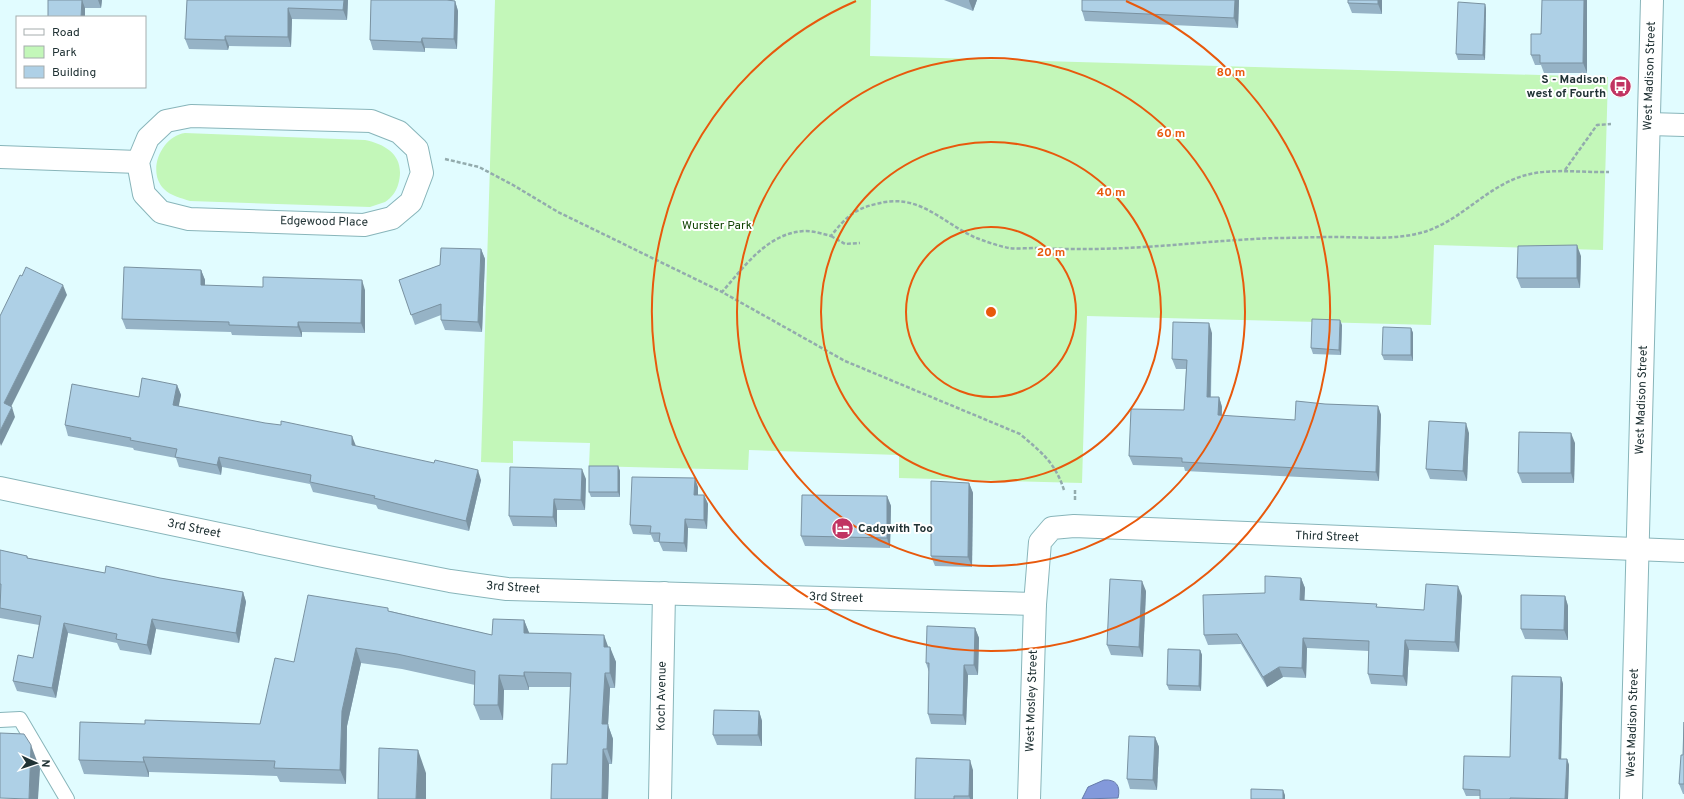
<svg xmlns="http://www.w3.org/2000/svg" width="1684" height="799" viewBox="0 0 1684 799" font-family="Overpass,sans-serif">
<style>
.green{fill:#c3f7b9}
.water{fill:#8399db;stroke:#657aa9}
.lines{fill:none;stroke-linecap:round;stroke-linejoin:round}
.service-casing{stroke:#88b5ba;stroke-width:16}
.minor-casing{stroke:#88b5ba;stroke-width:24}
.tertiary-casing{stroke:#88b5ba;stroke-width:24}
.path{stroke:#93abad;stroke-width:2.5;stroke-dasharray:4 2;stroke-linecap:butt}
.service{stroke:#fff;stroke-width:14}
.minor{stroke:#fff;stroke-width:22}
.tertiary{stroke:#fff;stroke-width:22}
.wall{fill:#96b3c6}
.shaded-wall{fill:#7a92a1}
.building{fill:#aed0e6;stroke:#7a92a1}
.ring{fill:none;stroke:#e8590c;stroke-width:2}
.labels{text-anchor:middle;dominant-baseline:central;stroke-width:4;stroke-linejoin:round;paint-order:stroke}
.street-label{font-size:12px;fill:#203234;stroke:#fff}
.poi-label{font-size:12px;font-weight:bold;fill:#203234;stroke:#fff;text-anchor:end}
.park-label{font-size:12px;fill:#124405;stroke:#fff}
.centre{fill:#e8590c;stroke:#fff;stroke-width:2}
.ring-label{font-size:12px;text-anchor:middle;font-weight:bold;fill:#e8590c;stroke:#fff;stroke-width:4;stroke-linejoin:round;paint-order:stroke}
</style>
<rect width="100%" height="100%" fill="#e1fcff"/>
<g class="green">
<polygon points="495,0 871,0 870,56 1608,77 1603,250 1434,245 1431,325 1087,316 1082,483 899,478 899,455 749,450 748,470 589,466 590,443 513,441 513,463 481,462"/>
<path d="M185 133 365 140C389 145 406 158 398 185 396 192 391 198 385 202 380 204 375 205 370 207L190 201C181 198 171 196 164 189 146 171 162 136 185 133Z"/>
</g>
<path class="water" d="M1104 780C1116 779 1121 786 1118 798L1082 799 1088 787Z"/>
<g class="lines">
<defs>
<polyline id="service" points="0,720 20,719 67,799"/>
<g id="minor">
<polygon points="191,116 371,121 399,132 417,149 422,173 411,202 392,218 364,225 189,219 161,212 144,194 138,162 148,138 166,121"/>
<polyline points="1649,124 1684,125"/>
<polyline points="0,157 138,162"/>
<polyline points="0,488 328,557 450,581 507,589 1035,604"/>
<polyline points="660,799 664,593"/>
<polyline points="1029,799 1035,604 1040,542 1052,528 1074,526 1684,551"/>
</g>
<polyline id="tertiary" points="1631,799 1652,0"/>
</defs>
<use href="#service" class="service-casing"/>
<use href="#minor" class="minor-casing"/>
<use href="#tertiary" class="tertiary-casing"/>
<g class="path">
<polyline points="445,159 479,167 513,185 558,212 722,292"/>
<polyline points="1565,170 1597,125 1611,124"/>
<polyline points="831,236 845,244 860,243"/>
<path d="M1064 490C1055 462 1041 452 1020 434L845 361 722 292C745 266 768 232 806 231 814 231 823 234 831 236 845 218 854 209 876 204 918 192 940 221 974 237 984 241 998 246 1009 248 1018 249 1029 248 1038 248 1054 249 1071 249 1087 249 1151 249 1213 240 1276 238 1295 238 1315 237 1334 237 1361 237 1389 240 1416 234 1454 226 1478 195 1512 180 1543 166 1576 173 1609 172"/>
<polyline points="1075,500 1075,490"/>
</g>
<use href="#service" class="service"/>
<use href="#minor" class="minor"/>
<use href="#tertiary" class="tertiary"/>
</g>
<g class="wall">
<polygon points="48,0 102,0 101,8 85,8 85,17 48,17"/>
<polygon points="187,0 348,0 347,20 292,19 291,47 229,46 228,50 189,49 185,39"/>
<polygon points="371,0 451,0 455,1 458,11 457,49 425,48 425,52 373,50 370,40"/>
<polygon points="944,0 977,0 973,11"/>
<polygon points="1239,0 1238,28 1085,21 1082,11"/>
<polygon points="1382,0 1382,14 1352,13 1348,3"/>
<polygon points="1542,0 1587,0 1587,73 1544,73 1541,65 1535,65 1531,55 1541,34"/>
<polygon points="1485,4 1486,9 1485,60 1458,60 1456,54"/>
<polygon points="481,249 485,259 482,332 445,330 441,320 441,315 415,325 399,280 440,265"/>
<polygon points="1581,256 1580,288 1521,288 1517,278"/>
<polygon points="201,270 205,280 205,286 365,290 365,333 302,332 302,337 232,335 231,332 126,329 122,319"/>
<polygon points="1342,325 1341,355 1313,354 1311,348"/>
<polygon points="1411,328 1413,333 1413,361 1384,360 1382,355"/>
<polygon points="1212,333 1211,397 1219,397 1222,407 1222,416 1295,420 1325,404 1378,406 1381,415 1379,481 1185,471 1184,467 1133,465 1129,456 1184,410 1186,369 1176,369 1172,359"/>
<polygon points="177,385 181,395 178,406 356,446 481,480 469,531 378,509 376,505 313,492 310,484 222,467 221,475 179,467 176,458 134,450 133,448 68,436 65,425 139,397"/>
<polygon points="1469,433 1467,481 1430,479 1426,469"/>
<polygon points="1575,443 1574,483 1522,483 1518,473"/>
<polygon points="618,466 620,471 620,497 591,497 589,492"/>
<polygon points="586,479 585,510 557,510 557,527 513,526 509,516"/>
<polygon points="969,483 973,493 972,567 935,566 931,556"/>
<polygon points="698,487 698,495 704,495 708,504 707,529 688,528 687,552 663,551 659,542 654,542 651,535 633,534 630,525"/>
<polygon points="887,496 891,506 890,548 805,546 801,536"/>
<polygon points="0,550 27,556 28,558 105,573 160,578 243,592 246,602 239,643 156,629 151,655 120,650 117,643 68,633 56,698 17,691 13,681 33,658 39,625 0,618"/>
<polygon points="1301,578 1305,588 1304,600 1378,607 1424,610 1462,596 1459,652 1409,650 1407,686 1371,684 1368,674 1369,651 1307,648 1306,678 1283,677 1267,687 1241,644 1208,645 1204,635 1265,593"/>
<polygon points="1146,591 1143,657 1111,655 1107,645"/>
<polygon points="1565,596 1568,606 1568,640 1525,639 1521,629"/>
<polygon points="390,611 492,635 524,620 529,633 609,647 616,662 615,688 610,688 608,725 613,739 612,764 609,764 608,799 551,799 567,764 571,687 529,687 529,690 504,690 503,720 480,720 474,705 475,685 402,669 361,663 347,726 346,784 280,782 277,776 149,772 149,777 84,774 79,760 145,724 260,724 294,662"/>
<polygon points="975,628 979,638 978,675 968,675 966,725 931,724 928,714 929,672 926,663"/>
<polygon points="1200,650 1202,655 1201,691 1169,690 1167,685"/>
<polygon points="1561,677 1563,684 1561,759 1567,759 1569,765 1568,799 1480,799 1480,796 1466,796 1463,789 1510,757"/>
<polygon points="759,711 762,721 762,746 717,745 713,735"/>
<polygon points="1684,722 1684,794 1683,794 1679,784 1683,755"/>
<polygon points="1155,737 1159,747 1157,790 1130,789 1127,779"/>
<polygon points="973,770 973,799 915,799"/>
</g>
<g class="shaded-wall">
<polygon points="82,0 85,8 85,17 81,17"/>
<polygon points="98,0 102,0 101,8"/>
<polygon points="344,0 348,0 347,20 343,10"/>
<polygon points="969,0 977,0 973,11 969,1"/>
<polygon points="1235,0 1239,0 1238,28 1234,18"/>
<polygon points="1378,0 1382,0 1382,14 1378,4"/>
<polygon points="1584,0 1587,0 1587,73 1583,63"/>
<polygon points="455,1 458,11 457,49 454,39"/>
<polygon points="1485,4 1486,9 1485,60 1483,55"/>
<polygon points="288,8 292,19 291,47 288,37"/>
<polygon points="225,36 229,46 228,50 225,40"/>
<polygon points="422,38 425,48 425,52 421,42"/>
<polygon points="1577,245 1581,256 1580,288 1577,278"/>
<polygon points="481,249 485,259 482,332 478,322"/>
<polygon points="201,270 205,280 205,295 201,285"/>
<polygon points="362,280 365,290 365,333 361,323"/>
<polygon points="63,285 67,295 8,413 4,403"/>
<polygon points="1340,320 1342,325 1341,355 1339,350"/>
<polygon points="298,322 302,332 302,337 298,327"/>
<polygon points="1209,323 1212,333 1210,406 1207,397"/>
<polygon points="1411,328 1413,333 1413,361 1411,355"/>
<polygon points="177,385 181,395 177,415 173,405"/>
<polygon points="1219,397 1222,407 1221,425 1218,415"/>
<polygon points="1378,406 1381,415 1379,481 1376,472"/>
<polygon points="12,407 15,417 1,446 0,443 0,431"/>
<polygon points="1466,423 1469,433 1467,481 1463,471"/>
<polygon points="1571,433 1575,443 1574,483 1571,473"/>
<polygon points="352,436 356,446 352,445"/>
<polygon points="219,457 222,467 221,475 217,465"/>
<polygon points="618,466 620,471 620,497 618,492"/>
<polygon points="582,469 586,479 585,510 581,500"/>
<polygon points="478,470 481,480 469,531 466,521"/>
<polygon points="695,478 698,487 698,504 694,495"/>
<polygon points="969,483 973,493 972,567 968,557"/>
<polygon points="704,495 708,504 707,529 704,520"/>
<polygon points="887,496 891,506 890,548 887,538"/>
<polygon points="554,499 557,510 557,527 553,517"/>
<polygon points="685,519 688,528 687,552 684,543"/>
<polygon points="1301,578 1305,588 1304,610 1300,600"/>
<polygon points="1142,581 1146,591 1143,657 1139,647"/>
<polygon points="1458,586 1462,596 1459,652 1455,642"/>
<polygon points="243,592 246,602 239,643 236,633"/>
<polygon points="1565,596 1568,606 1568,640 1564,630"/>
<polygon points="152,619 156,629 151,655 147,645"/>
<polygon points="524,620 530,635 524,633"/>
<polygon points="64,623 68,633 56,698 52,688"/>
<polygon points="975,628 979,638 978,675 974,665"/>
<polygon points="604,635 609,649 604,647"/>
<polygon points="1303,638 1307,648 1306,678 1302,668"/>
<polygon points="1405,640 1409,650 1407,686 1403,676"/>
<polygon points="610,647 616,662 615,688 610,673"/>
<polygon points="356,648 361,663 347,726 346,784 340,770 342,711"/>
<polygon points="1200,650 1202,655 1201,691 1199,686"/>
<polygon points="964,665 968,675 966,725 963,715"/>
<polygon points="1279,667 1283,677 1267,687 1263,677"/>
<polygon points="524,672 529,687 529,690 524,676"/>
<polygon points="605,673 610,688 608,725 613,739 612,764 607,749 602,724"/>
<polygon points="499,675 504,690 503,720 498,705"/>
<polygon points="1561,677 1563,684 1561,765 1559,759"/>
<polygon points="759,711 762,721 762,746 758,735"/>
<polygon points="1155,737 1159,747 1157,790 1153,780"/>
<polygon points="31,745 40,769 38,799 29,799"/>
<polygon points="603,749 609,764 608,799 602,799"/>
<polygon points="418,750 426,773 426,799 416,799"/>
<polygon points="143,757 149,772 149,777 144,762"/>
<polygon points="1567,759 1569,765 1568,799 1565,799"/>
<polygon points="970,760 973,770 973,799 970,799 969,796"/>
<polygon points="1283,790 1285,795 1285,799 1283,799"/>
</g>
<g class="building">
<polygon points="48,0 82,0 81,17 48,17"/>
<polygon points="187,0 344,0 343,10 288,8 288,37 225,36 225,40 185,39"/>
<polygon points="371,0 447,0 455,1 454,39 422,38 421,42 370,40"/>
<polygon points="1082,0 1235,0 1234,18 1082,11"/>
<polygon points="1348,0 1378,0 1378,4 1348,3"/>
<polygon points="1542,0 1584,0 1583,63 1540,63 1540,55 1531,55 1531,34 1541,34"/>
<polygon points="1458,2 1485,4 1483,55 1456,54"/>
<polygon points="1577,245 1577,278 1517,278 1518,246"/>
<polygon points="441,248 481,249 478,322 441,320 441,304 411,315 399,280 440,265"/>
<polygon points="26,267 63,285 4,403 12,407 0,431 0,316 20,275 22,276"/>
<polygon points="124,267 201,270 201,285 263,287 263,277 362,280 361,323 298,322 298,327 229,325 229,322 122,319"/>
<polygon points="1312,319 1340,320 1339,350 1311,348"/>
<polygon points="1173,322 1209,323 1207,397 1219,397 1218,415 1295,420 1296,401 1325,404 1378,406 1376,472 1182,462 1182,458 1129,456 1131,409 1184,410 1187,360 1172,359"/>
<polygon points="1383,327 1411,328 1411,355 1382,355"/>
<polygon points="142,378 177,385 173,405 265,423 281,425 281,421 352,436 352,445 434,463 435,460 478,470 466,521 374,498 375,496 310,482 311,475 219,457 217,465 175,457 177,449 130,440 131,438 65,425 72,384 139,397"/>
<polygon points="1429,421 1466,423 1463,471 1426,469"/>
<polygon points="1519,432 1571,433 1571,473 1518,473"/>
<rect x="589" y="466" width="29" height="26"/>
<polygon points="510,467 582,469 581,500 554,499 553,517 509,516"/>
<polygon points="632,477 695,478 694,495 704,495 704,520 685,519 684,543 659,542 660,533 650,533 651,526 630,525"/>
<polygon points="931,481 969,483 968,557 931,556"/>
<polygon points="802,495 887,496 887,538 801,536"/>
<polygon points="0,550 27,556 27,558 105,573 106,566 160,578 243,592 236,633 152,619 147,645 116,639 117,634 64,623 52,688 13,681 18,655 33,658 41,616 0,608 1,584 0,584"/>
<polygon points="1265,576 1301,578 1300,600 1377,604 1376,607 1424,610 1426,584 1458,586 1455,642 1405,640 1403,676 1368,674 1369,641 1303,638 1302,668 1279,667 1263,677 1237,634 1204,635 1203,595 1265,593"/>
<polygon points="1110,579 1142,581 1139,647 1107,645"/>
<polygon points="308,595 388,608 388,611 492,635 493,619 524,620 524,633 604,635 604,647 610,647 610,673 605,673 602,724 608,724 607,749 603,749 602,799 551,799 552,764 567,764 571,673 524,672 524,676 499,675 498,705 474,705 475,671 397,654 356,648 342,711 340,770 274,768 275,761 143,757 144,762 79,760 80,722 145,724 145,720 260,724 275,658 294,662"/>
<polygon points="1521,595 1565,596 1564,630 1521,629"/>
<polygon points="927,626 975,628 974,665 964,665 963,715 928,714 929,663 926,663"/>
<polygon points="1168,649 1200,650 1199,686 1167,685"/>
<polygon points="1512,676 1561,677 1559,759 1567,759 1565,799 1510,798 1510,799 1480,799 1480,790 1463,789 1464,756 1510,757"/>
<polygon points="714,710 759,711 758,735 713,735"/>
<polygon points="1684,722 1684,784 1679,784 1681,755 1683,755"/>
<polygon points="0,733 24,734 31,745 29,799 0,798"/>
<polygon points="1129,736 1155,737 1153,780 1127,779"/>
<polygon points="379,748 418,750 416,799 378,799"/>
<polygon points="916,758 970,760 969,796 954,796 954,799 915,799"/>
<polygon points="1251,789 1283,790 1283,799 1251,799"/>
</g>
<g class="ring">
<circle cx="991" cy="312" r="85"/>
<circle cx="991" cy="312" r="170"/>
<circle cx="991" cy="312" r="254"/>
<path d="M1126 1A339 339 0 1 1 856 1"/>
</g>
<defs>
<symbol id="bus-disc" viewBox="-11 -11 22 22"><circle r="9.5" fill="#c13462" stroke="#fff"/><path d="M-5-6H5V4H4V6H2V4H-2V6H-4V4H-5ZM-3.5-4V0h7V-4ZM-3.5 1.2v1.5H-2V1.2ZM2 1.2v1.5H3.5V1.2Z" fill="#fff"/></symbol>
<symbol id="hotel-disc" viewBox="-11 -11 22 22"><circle r="9.5" fill="#c13462" stroke="#fff"/><path d="M-6-4.5h1.5V1H6V5H4.5V3h-9V5H-6ZM-4 0a1.8 1.8 0 1 1 3.6 0ZM.5 0V-2.5h3Q6-2.5 6 0Z" fill="#fff"/></symbol>
</defs>
<g fill-rule="evenodd">
<use href="#bus-disc" x="1608" y="74" width="25" height="25"/>
<use href="#hotel-disc" x="830" y="516" width="25" height="25"/>
</g>
<g class="labels">
<g class="street-label">
<text transform="translate(1650 76) rotate(-88)">West Madison Street</text>
<text transform="translate(324 222) rotate(1)">Edgewood Place</text>
<text transform="translate(1642 400) rotate(-88)">West Madison Street</text>
<text transform="translate(194 529) rotate(12)">3rd Street</text>
<text transform="translate(1327 537) rotate(2)">Third Street</text>
<text transform="translate(513 588) rotate(4)">3rd Street</text>
<text transform="translate(836 598) rotate(2)">3rd Street</text>
<text transform="translate(662 696) rotate(-89)">Koch Avenue</text>
<text transform="translate(1032 701) rotate(-88)">West Mosley Street</text>
<text transform="translate(1633 723) rotate(-88)">West Madison Street</text>
</g>
<g class="poi-label">
<text x="1606" y="80">S - Madison<tspan x="1606" dy="14">west of Fourth</tspan></text>
<text x="858" y="529" text-anchor="start">Cadgwith Too</text>
</g>
<g class="park-label">
<text x="717" y="226">Wurster Park</text>
</g>
</g>
<circle cx="991" cy="312" r="6" class="centre"/>
<g class="ring-label">
<text x="1231" y="76">80 m</text>
<text x="1171" y="137">60 m</text>
<text x="1111" y="196">40 m</text>
<text x="1051" y="256">20 m</text>
</g>
<rect x="16" y="16" width="130" height="72" fill="#ffffff" stroke="#a6adae"/>
<rect x="24" y="29" width="20" height="6" fill="#ffffff" stroke="#a6adae"/>
<text x="52" y="36" font-size="12" fill="#203234">Road</text>
<rect x="24" y="46" width="20" height="12" fill="#c3f7b9" stroke="#a6adae"/>
<text x="52" y="56" font-size="12" fill="#203234">Park</text>
<rect x="24" y="66" width="20" height="12" fill="#aed0e6" stroke="#a6adae"/>
<text x="52" y="76" font-size="12" fill="#203234">Building</text>
<g transform="translate(36 763) rotate(93)" stroke="#ffffff" stroke-width="3" paint-order="stroke">
<path d="M0-3L7 15L0 10L-7 15Z" fill="#203234"/>
<text y="-6" font-size="11" font-weight="bold" text-anchor="middle" fill="#203234">N</text>
</g>
</svg>
